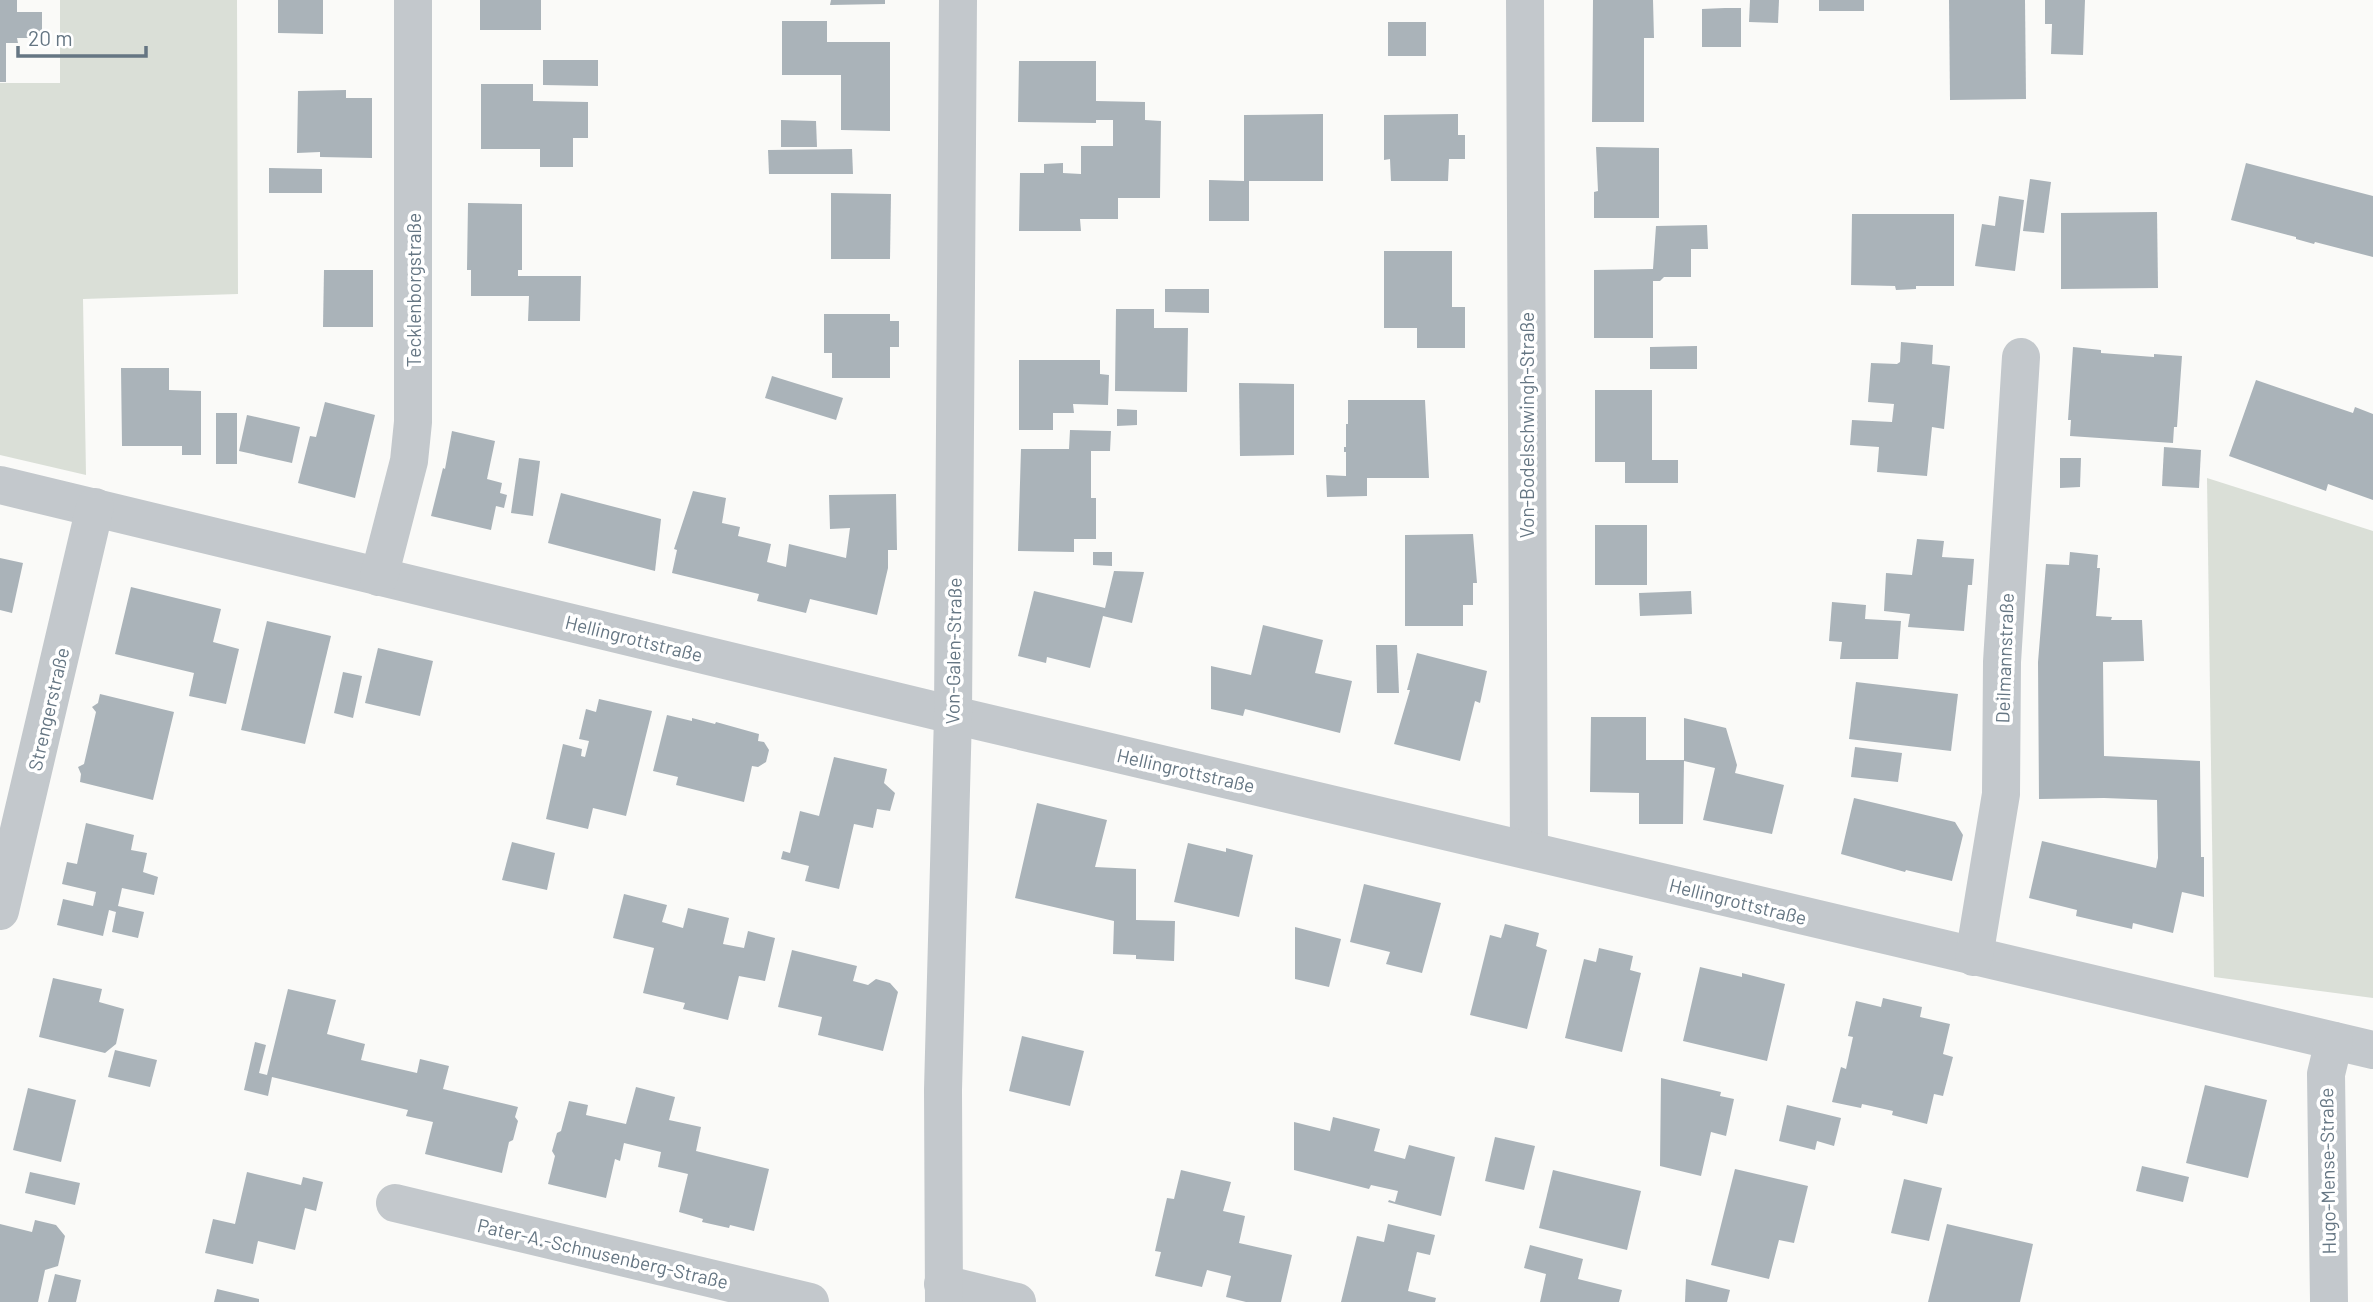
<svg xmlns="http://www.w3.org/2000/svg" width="2373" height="1302" viewBox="0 0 2373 1302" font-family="Barlow,sans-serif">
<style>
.green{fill:#dadfd7}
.building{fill:#aab3b9}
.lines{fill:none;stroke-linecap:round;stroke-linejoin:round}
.minor{stroke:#c3c8cc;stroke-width:38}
.labels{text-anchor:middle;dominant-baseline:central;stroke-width:7;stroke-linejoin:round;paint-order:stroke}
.street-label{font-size:19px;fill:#657683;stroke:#fff}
</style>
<rect width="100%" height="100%" fill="#fafaf8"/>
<g class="green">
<polygon points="60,0 237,0 238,294 83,299 86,475 0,455 0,83 60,83"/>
<polygon points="2207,478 2373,531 2373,998 2214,977"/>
</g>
<g class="building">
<polygon points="0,0 17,0 17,12 42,12 42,38 17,38 18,43 6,43 6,82 0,82"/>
<polygon points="278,0 323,0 323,34 278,33"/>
<rect x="480" y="0" width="61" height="30"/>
<polygon points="831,0 885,0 885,4 830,5"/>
<polygon points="1593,0 1653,0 1654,38 1644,38 1644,122 1592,122"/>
<polygon points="1750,0 1779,0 1778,23 1749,22"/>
<rect x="1819" y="0" width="45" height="11"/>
<polygon points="1949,0 2025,0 2026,99 1950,100"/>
<polygon points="2045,0 2085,0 2083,55 2051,54 2052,24 2045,24"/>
<polygon points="1725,8 1741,8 1741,47 1702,47 1702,9"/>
<polygon points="782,21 827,21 827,42 890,42 890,131 841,130 841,75 782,75"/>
<rect x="1388" y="22" width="38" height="34"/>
<polygon points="543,60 598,60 598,86 543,85"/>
<polygon points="1019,61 1096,61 1096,101 1145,102 1145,120 1161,121 1160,198 1118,198 1118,219 1080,219 1081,231 1019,231 1020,173 1044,173 1044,164 1063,163 1063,173 1081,174 1081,146 1113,146 1113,120 1096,120 1096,123 1018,122"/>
<polygon points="481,84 533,84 533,101 588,102 588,138 573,138 573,167 540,167 540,149 481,149"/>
<polygon points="346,90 346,98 372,98 372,158 320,157 320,152 297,153 298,91"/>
<polygon points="1323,114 1323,181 1249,181 1249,221 1209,221 1209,180 1244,181 1244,115"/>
<polygon points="1458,114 1458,135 1465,135 1465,159 1449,159 1448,181 1391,181 1390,159 1384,160 1384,115"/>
<polygon points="781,120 816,121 817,147 781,147"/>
<polygon points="1596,147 1659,148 1659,218 1594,218 1594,192 1598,191"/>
<polygon points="852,149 853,174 769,174 768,150"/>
<polygon points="2246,163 2373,196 2373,257 2315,242 2314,244 2296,239 2296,237 2231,220"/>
<polygon points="269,168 322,169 322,193 269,193"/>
<polygon points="2030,179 2051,182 2044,233 2023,231"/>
<polygon points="831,193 891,194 890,259 831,259"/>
<polygon points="1999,196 2024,200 2015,271 1975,266 1982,224 1995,226"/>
<polygon points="468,203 522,204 522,270 518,270 518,276 581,276 580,321 528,321 529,296 471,296 471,270 467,270"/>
<polygon points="2157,212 2158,288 2061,289 2061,213"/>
<polygon points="1852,214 1954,214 1954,286 1916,286 1916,289 1896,290 1895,286 1851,285"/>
<polygon points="1707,225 1708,249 1691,249 1691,277 1664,277 1660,281 1653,281 1653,338 1594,338 1594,270 1653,269 1656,226"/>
<polygon points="1384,251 1452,251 1452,307 1465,307 1465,348 1417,348 1417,328 1384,328"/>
<polygon points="324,270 373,270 373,327 323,327"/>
<polygon points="1165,289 1209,289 1209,313 1165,312"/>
<polygon points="1116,309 1154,309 1154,328 1188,328 1187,392 1115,391"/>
<polygon points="824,314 890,314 890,321 899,321 899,347 890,347 890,378 832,378 832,353 824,353"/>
<polygon points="1901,342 1933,345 1932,364 1950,366 1944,429 1932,427 1927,476 1877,472 1879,447 1850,445 1852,420 1892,422 1894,404 1868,402 1871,363 1897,364 1900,362"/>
<polygon points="1697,346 1697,369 1650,369 1650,347"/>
<polygon points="2073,347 2101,350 2101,353 2154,357 2154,354 2182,356 2177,427 2174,427 2173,443 2070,436 2071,420 2068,420"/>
<polygon points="1019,360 1100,360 1100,374 1109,375 1108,405 1073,404 1074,413 1053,413 1053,430 1019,430"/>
<polygon points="121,368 169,368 169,390 201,391 201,455 182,455 182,446 122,446"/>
<polygon points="772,376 843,398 836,420 765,398"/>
<polygon points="2256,380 2353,413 2355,407 2373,414 2373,500 2328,484 2326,491 2229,456"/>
<polygon points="1239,383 1294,384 1294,455 1240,456"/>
<polygon points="1595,390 1652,390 1652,460 1678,460 1678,483 1625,483 1625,462 1595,462"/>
<polygon points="1348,400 1425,400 1429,478 1367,478 1367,496 1327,497 1326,475 1346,476 1346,452 1344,452 1344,447 1346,447 1346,424 1348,424"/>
<polygon points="325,402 375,415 355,498 298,483 310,436 316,437"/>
<polygon points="1117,409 1137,410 1137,425 1117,426"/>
<rect x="216" y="413" width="21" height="51"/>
<polygon points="247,415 300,427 292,463 239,451"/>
<polygon points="1070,430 1111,431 1110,451 1091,451 1091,498 1096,498 1096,539 1074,539 1074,552 1018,551 1021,449 1069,449"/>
<polygon points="452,431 495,441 487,479 502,483 500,493 507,495 504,508 496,506 491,530 431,516 443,468 445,469"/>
<polygon points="2164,447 2201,450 2199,488 2162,486"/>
<polygon points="519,458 540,461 533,516 511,513"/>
<polygon points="2060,458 2081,458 2080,487 2060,488"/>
<polygon points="693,491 726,498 722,523 740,527 738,536 771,544 767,562 786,567 789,544 846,558 850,528 830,529 829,495 896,494 897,550 888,550 888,568 877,615 810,599 806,613 757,601 759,594 672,573 677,550 674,549"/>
<polygon points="561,493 661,519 655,571 548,543"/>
<rect x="1595" y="525" width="52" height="60"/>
<polygon points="1473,534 1477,583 1473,583 1473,605 1463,605 1463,626 1405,626 1405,535"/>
<polygon points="1917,539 1944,541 1942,557 1974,559 1972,585 1968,585 1964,631 1908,627 1910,614 1884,611 1886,573 1912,575"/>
<polygon points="1093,552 1112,552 1112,566 1093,565"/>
<polygon points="2070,552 2098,555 2097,568 2100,568 2096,616 2112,617 2111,620 2142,620 2144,661 2103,662 2104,756 2200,761 2201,857 2204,857 2204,897 2182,892 2173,933 2133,923 2132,929 2076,916 2077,910 2029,898 2042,841 2156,868 2158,858 2157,800 2104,798 2039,799 2038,662 2046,564 2069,565"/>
<polygon points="0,558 23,563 12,613 0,610"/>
<polygon points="1114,571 1144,572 1132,623 1103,616 1090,668 1047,657 1046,663 1018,656 1034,591 1105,608"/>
<polygon points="131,587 221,609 213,642 239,649 226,704 189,696 194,673 115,654"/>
<polygon points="1691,591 1692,614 1640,616 1639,593"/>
<polygon points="1832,602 1866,605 1865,619 1901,621 1898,659 1840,659 1842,642 1829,641"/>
<polygon points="267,621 331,636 305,744 241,730"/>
<polygon points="1263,625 1323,640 1315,673 1352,681 1340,733 1245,709 1243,716 1211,709 1211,666 1251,675"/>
<polygon points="1376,645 1397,645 1399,693 1377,693"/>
<polygon points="378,648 433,661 420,716 365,703"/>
<polygon points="1417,653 1487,671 1480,703 1475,701 1460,761 1394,744 1410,690 1407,690"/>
<polygon points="343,672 362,676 353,718 334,713"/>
<polygon points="1856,682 1958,694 1951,751 1849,739"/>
<polygon points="100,694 174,712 153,800 80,782 81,774 78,767 84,764 96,712 92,707 98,703"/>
<polygon points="599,699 652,711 626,816 593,808 588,829 546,819 563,744 582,749 581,756 585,757 589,741 579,739 586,709 596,712"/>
<polygon points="667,715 692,721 692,718 715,724 716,722 759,734 758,741 764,742 769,750 766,762 758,767 752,766 744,802 676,785 678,777 653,771"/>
<polygon points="1591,717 1646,717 1646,760 1684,760 1684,718 1726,728 1737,765 1735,773 1784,785 1772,834 1703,820 1715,768 1684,761 1683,824 1639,824 1639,793 1590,792"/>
<polygon points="1855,747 1902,753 1898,782 1851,777"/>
<polygon points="834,757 887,769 884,783 895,793 890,811 877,809 873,828 854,824 839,889 805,881 809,866 781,859 783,851 790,853 800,811 819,816"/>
<polygon points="1854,798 1955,822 1963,835 1952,881 1906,870 1905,872 1841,854"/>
<polygon points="1037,803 1107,820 1095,867 1136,869 1136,920 1175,921 1174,961 1136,959 1136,955 1113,954 1114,921 1015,898"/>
<polygon points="86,823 134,835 131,850 147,853 143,872 158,877 154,895 122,888 118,906 144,912 138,938 112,932 116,912 109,910 103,936 57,925 63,899 93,906 96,892 62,884 67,862 77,864"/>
<polygon points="512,842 555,853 547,890 502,880"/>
<polygon points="1188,843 1226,852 1226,848 1253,855 1239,917 1174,902"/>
<polygon points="1364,884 1441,903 1422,973 1386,964 1390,952 1350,942"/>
<polygon points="624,894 667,905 662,922 683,928 688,908 729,918 723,944 744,948 748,931 775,938 765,981 739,976 728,1020 683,1009 685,1003 643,993 654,948 613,938"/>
<polygon points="1505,924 1539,933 1536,946 1547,950 1527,1029 1470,1015 1490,935 1501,938"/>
<polygon points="1295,927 1341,939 1329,987 1295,979"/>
<polygon points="1599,948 1633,956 1630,970 1641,973 1622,1052 1565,1038 1584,959 1596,962"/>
<polygon points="792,950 857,966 853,981 868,985 876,979 890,983 898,992 883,1051 818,1035 822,1017 778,1007"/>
<polygon points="1700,967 1742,977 1742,973 1785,984 1767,1061 1683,1041"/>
<polygon points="53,978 102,989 99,1002 124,1009 116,1044 105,1053 39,1037"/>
<polygon points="288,989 336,1000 327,1034 365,1044 361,1060 417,1073 420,1059 449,1066 443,1089 518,1107 515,1117 518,1121 513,1140 509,1142 502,1173 425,1154 433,1122 406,1116 408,1110 272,1077 268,1096 244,1090 255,1042 266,1045 259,1073 267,1075"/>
<polygon points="1883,998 1922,1007 1920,1017 1950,1024 1943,1054 1953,1057 1943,1096 1934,1094 1927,1124 1892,1115 1893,1111 1862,1104 1861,1108 1832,1102 1841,1067 1846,1069 1853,1037 1848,1036 1856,1001 1881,1007"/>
<polygon points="1022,1036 1084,1051 1070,1106 1009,1091"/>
<polygon points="115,1050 157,1060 150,1087 108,1077"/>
<polygon points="1661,1078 1721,1092 1720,1096 1734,1099 1726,1136 1711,1132 1701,1176 1660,1166"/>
<polygon points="2205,1085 2267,1100 2248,1178 2186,1163"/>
<polygon points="636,1087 675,1097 669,1120 701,1127 696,1151 769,1169 754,1231 730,1225 729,1228 702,1222 703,1219 679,1212 688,1174 658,1167 661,1152 624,1143 620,1161 615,1159 606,1198 548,1184 555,1156 552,1151 557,1133 561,1131 569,1101 588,1105 586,1115 626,1124"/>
<polygon points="28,1088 76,1100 61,1162 13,1150"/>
<polygon points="1787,1105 1841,1118 1834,1146 1817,1141 1815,1150 1779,1141"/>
<polygon points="1333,1117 1380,1129 1374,1151 1405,1159 1409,1145 1455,1157 1441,1216 1388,1202 1389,1200 1395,1202 1398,1191 1371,1185 1369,1189 1294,1170 1294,1122 1330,1131"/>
<polygon points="1495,1137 1535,1146 1524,1190 1485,1181"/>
<polygon points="2142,1166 2189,1177 2183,1202 2136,1191"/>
<polygon points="1735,1169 1808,1186 1794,1243 1779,1240 1769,1279 1711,1265"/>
<polygon points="1181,1170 1231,1182 1223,1211 1245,1216 1239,1243 1292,1255 1281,1302 1246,1302 1226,1297 1231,1276 1207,1270 1202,1287 1155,1276 1161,1252 1155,1251 1167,1198 1174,1199"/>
<polygon points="1553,1170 1641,1191 1627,1250 1539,1228"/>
<polygon points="30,1172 80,1183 75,1205 25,1193"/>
<polygon points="247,1172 301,1185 303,1177 323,1182 316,1211 305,1208 295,1250 258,1241 253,1264 205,1253 213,1219 235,1224"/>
<polygon points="1904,1179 1942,1188 1929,1241 1891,1233"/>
<polygon points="35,1220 56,1225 65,1236 58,1266 45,1270 38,1302 0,1302 0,1224 32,1232"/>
<polygon points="1388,1224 1435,1235 1430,1255 1417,1252 1408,1291 1436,1298 1435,1302 1341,1302 1357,1236 1384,1242"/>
<polygon points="1947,1224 2033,1244 2020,1302 1928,1302"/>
<polygon points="1530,1245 1583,1259 1578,1279 1622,1290 1619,1302 1540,1302 1546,1274 1524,1268"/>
<polygon points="55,1274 81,1280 76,1302 48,1302"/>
<polygon points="1686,1279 1730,1290 1727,1302 1685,1302"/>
<polygon points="217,1289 259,1299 259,1302 214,1302"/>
</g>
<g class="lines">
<g class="minor">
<polyline points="1525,0 1529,850"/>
<polyline points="0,485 953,715 2373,1050"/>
<polyline points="379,577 409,461 413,422 413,0"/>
<polyline points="0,911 95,507"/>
<polyline points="1974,957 2001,794 2002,662 2021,357"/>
<polyline points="395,1203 810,1302"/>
<polyline points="943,1284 1017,1302"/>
<polyline points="944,1302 943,1090 953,715 958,0"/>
<polyline points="2329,1302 2326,1074 2334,1041"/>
</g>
</g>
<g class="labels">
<g class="street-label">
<text transform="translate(413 290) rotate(-90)">Tecklenborgstraße</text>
<text transform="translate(1526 425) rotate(-90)">Von-Bodelschwingh-Straße</text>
<text transform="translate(634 638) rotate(14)">Hellingrottstraße</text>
<text transform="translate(953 651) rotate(-89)">Von-Galen-Straße</text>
<text transform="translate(2004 658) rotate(-88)">Deilmannstraße</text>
<text transform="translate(48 709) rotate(-77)">Strengerstraße</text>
<text transform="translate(1186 770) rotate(13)">Hellingrottstraße</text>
<text transform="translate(1738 901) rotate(14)">Hellingrottstraße</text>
<text transform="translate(2327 1171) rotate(-91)">Hugo-Mense-Straße</text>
<text transform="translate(603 1253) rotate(13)">Pater-A.-Schnusenberg-Straße</text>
</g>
</g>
<path d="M18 46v10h128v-10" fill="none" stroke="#657683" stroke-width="3.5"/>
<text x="28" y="46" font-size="21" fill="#657683" stroke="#ffffff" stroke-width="5" paint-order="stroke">20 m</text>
</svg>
